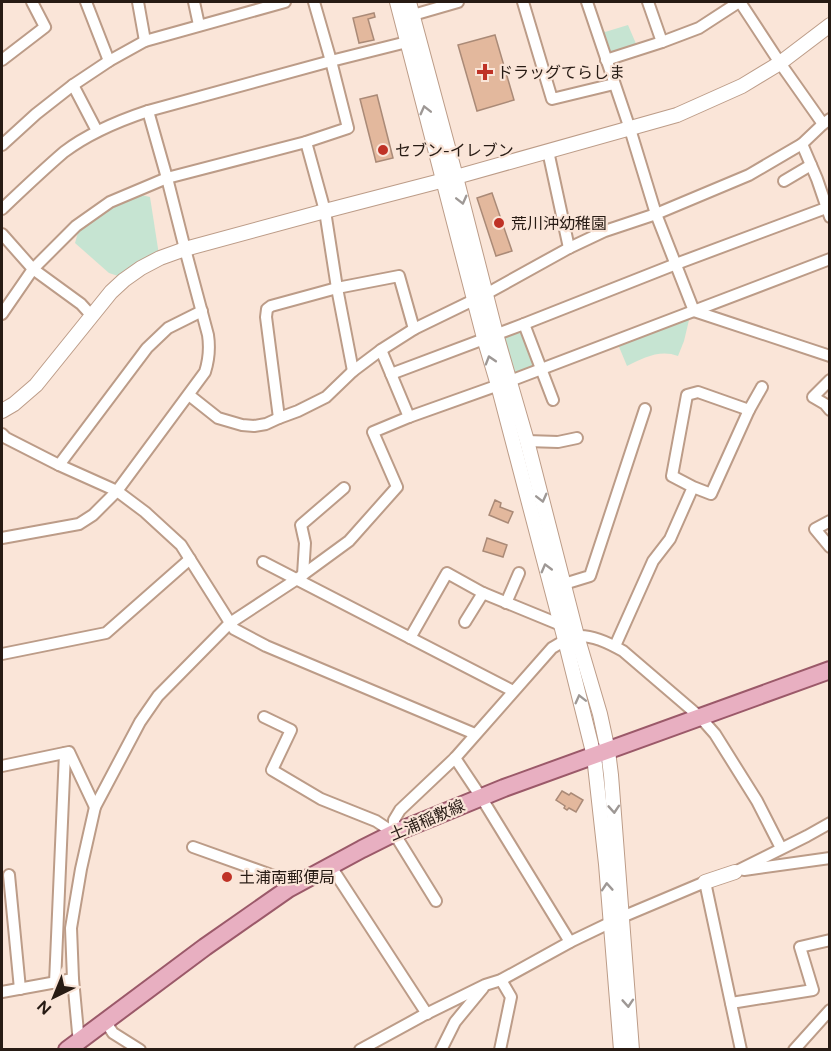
<svg xmlns="http://www.w3.org/2000/svg" width="831" height="1051" viewBox="0 0 831 1051" font-family="Figtree,'Noto Sans JP',sans-serif">
<style>
.green{fill:#c6e4d2}
.building{fill:#e3b89d;stroke:#aa8a77;stroke-width:1.5}
.lines{fill:none;stroke-linecap:round;stroke-linejoin:round}
.minor-casing{stroke:#bc9c88;stroke-width:14}
.tertiary-casing{stroke:#bc9c88;stroke-width:16}
.primary-casing{stroke:#9b5969;stroke-width:20}
.minor{stroke:#fff;stroke-width:10}
.tertiary{stroke:#fff;stroke-width:14}
.primary{stroke:#e8afc1;stroke-width:16}
.oneway{stroke:#9e9895}
.poi-dot{fill:#bf3226;stroke:#fae5d8;stroke-width:2}
.labels{text-anchor:middle;dominant-baseline:central;stroke-width:4.5;stroke-linejoin:round;paint-order:stroke}
.poi-label{font-size:16px;fill:#271b14;stroke:#fae5d8;text-anchor:start}
.street-label{font-size:16px;fill:#271b14;stroke:#fae5d8}
</style>
<rect width="100%" height="100%" fill="#fae5d8"/>
<g class="green">
<polygon points="597,22 605,32 628,25 637,46 608,57"/>
<polygon points="137,194 150,197 159,255 121,277 109,273 75,243 79,229 112,205"/>
<path d="M693 314 689 320 684 341 678 356C660 349 643 358 627 366L617 342Z"/>
<polygon points="523,326 538,368 511,378 499,335"/>
</g>
<g class="building">
<polygon points="374,13 375,17 368,19 374,40 359,43 353,18"/>
<polygon points="495,35 514,100 477,111 458,45"/>
<polygon points="377,95 393,158 376,162 360,99"/>
<polygon points="492,193 512,251 496,256 477,198"/>
<polygon points="495,500 501,503 500,507 513,512 508,523 489,515"/>
<polygon points="487,538 507,545 503,557 483,551"/>
<polygon points="562,791 569,795 571,793 583,800 576,812 569,808 567,810 564,808 565,806 556,800"/>
</g>
<g class="lines">
<defs>
<g id="minor">
<polyline points="86,2 109,61"/>
<polyline points="138,2 145,41"/>
<polyline points="194,2 199,25"/>
<polyline points="523,2 552,99 614,84"/>
<polyline points="587,2 630,129 656,214 694,311"/>
<polyline points="648,2 662,42"/>
<polyline points="740,2 780,63 823,124"/>
<polyline points="413,15 458,2"/>
<polyline points="2,60 45,27 32,2"/>
<polyline points="606,60 662,42 699,28 739,2"/>
<polyline points="73,85 97,131"/>
<polyline points="830,119 823,124 802,144 817,179 830,217"/>
<polyline points="306,142 325,211 337,288 353,371"/>
<polyline points="2,145 36,114 73,85 109,61 145,41 285,2"/>
<polyline points="548,151 569,248"/>
<polyline points="784,181 811,165"/>
<path d="M2 209C22 190 43 170 64 152 89 133 118 121 148 111L331 61 407 42"/>
<polyline points="2,234 33,269 81,304 91,315"/>
<polyline points="694,311 830,356"/>
<polyline points="2,314 33,269 76,226 110,202 167,178 306,142 348,128 331,61 314,2"/>
<polyline points="524,324 676,264 826,208"/>
<polyline points="381,350 409,417 510,381 830,259"/>
<polyline points="391,374 524,324 553,400"/>
<polyline points="830,380 813,397 825,404 830,410"/>
<polyline points="189,395 218,418 242,425 254,426 266,424 279,418 298,411 326,397 353,371 381,350 414,329 486,294 569,248 605,231 656,214 749,175 802,144"/>
<polyline points="749,410 762,387"/>
<polyline points="279,418 266,317 267,309 271,306 337,288 399,276 414,329"/>
<polyline points="2,434 6,438 59,465 117,491 145,512 181,545 234,629 266,646 475,734"/>
<polyline points="527,441 558,442 577,438"/>
<polyline points="59,465 147,348 168,328 202,311"/>
<polyline points="830,521 815,529 830,547"/>
<path d="M2 538 79 524 93 515 117 491 205 372C209 359 210 348 208 335L185 249 167 178 148 111"/>
<polyline points="263,562 513,691"/>
<polyline points="303,575 305,543 301,525 344,488"/>
<polyline points="564,584 590,576 645,409"/>
<polyline points="506,603 519,573"/>
<polyline points="465,622 483,593"/>
<polyline points="410,638 447,573 483,593 561,625"/>
<polyline points="615,646 653,561 670,539 693,487 672,476 687,395 698,392 749,410 711,494 693,487"/>
<polyline points="2,654 106,633 190,559"/>
<polyline points="264,717 291,730 272,770 321,799 376,821 394,833 436,901"/>
<polyline points="455,758 481,797 570,942"/>
<polyline points="2,766 69,752 95,807"/>
<path d="M394 833V820L400 810 455 758 552 648C560 643 569 637 578 636 593 635 611 644 623 651L700 717 715 734 757 801 781 848"/>
<polyline points="193,847 277,877 288,889"/>
<polyline points="330,865 427,1014"/>
<polyline points="744,870 830,858"/>
<polyline points="735,872 807,836 830,823"/>
<polyline points="9,875 20,989"/>
<polyline points="55,983 65,753"/>
<polyline points="2,992 73,979"/>
<polyline points="731,1003 813,990 800,947 830,940"/>
<polyline points="105,1021 113,1033 140,1050"/>
<polyline points="79,1043 73,979 71,928 81,869 95,807 140,722 158,696 230,623 297,579 349,541 397,487 373,432 409,417"/>
<polyline points="360,1050 422,1016 485,985 501,980 570,942 622,917 705,882 741,1050"/>
<polyline points="441,1050 455,1022 483,988"/>
<polyline points="500,1050 511,997 501,980"/>
<polyline points="794,1050 830,1010"/>
</g>
<g id="tertiary">
<polyline points="397,2 484,338 498,385 565,640 594,756 606,864 621,1050"/>
<polyline points="409,2 456,177 496,334 527,441 577,636 600,714 608,751 611,775 632,1050"/>
<polyline points="2,411 14,404 36,385 111,292 124,280 141,268 160,258 185,249 325,211 456,177 677,115 742,86 780,63 830,25"/>
<polyline points="705,882 735,872"/>
</g>
<polyline id="primary" points="67,1050 205,947 288,889 362,849 394,833 504,788 830,670"/>
</defs>
<use href="#minor" class="minor-casing"/>
<use href="#tertiary" class="tertiary-casing"/>
<use href="#primary" class="primary-casing"/>
<use href="#minor" class="minor"/>
<use href="#tertiary" class="tertiary"/>
<use href="#primary" class="primary"/>
</g>
<defs><path id="oneway-chevron" d="M-2-3.5L2.5 0L-2 3.5" fill="none" stroke-width="1.6" stroke-linecap="round" stroke-linejoin="round" transform="scale(1.5)"/></defs>
<g class="oneway">
<use href="#oneway-chevron" transform="translate(425 110) rotate(-104)"/>
<use href="#oneway-chevron" transform="translate(462 200) rotate(76)"/>
<use href="#oneway-chevron" transform="translate(490 360) rotate(-107)"/>
<use href="#oneway-chevron" transform="translate(542 498) rotate(76)"/>
<use href="#oneway-chevron" transform="translate(546 568) rotate(-105)"/>
<use href="#oneway-chevron" transform="translate(580 699) rotate(-104)"/>
<use href="#oneway-chevron" transform="translate(614 809) rotate(86)"/>
<use href="#oneway-chevron" transform="translate(607 887) rotate(-94)"/>
<use href="#oneway-chevron" transform="translate(628 1003) rotate(86)"/>
</g>
<g class="poi-dot">
<path d="M482 63h6v6h6v6h-6v6h-6v-6h-6v-6h6z"/>
<circle cx="383" cy="150" r="6"/>
<circle cx="499" cy="223" r="6"/>
<circle cx="227" cy="877" r="6"/>
</g>
<g class="labels">
<g class="poi-label">
<text x="497" y="72">ドラッグてらしま</text>
<text x="395" y="150">セブン-イレブン</text>
<text x="511" y="223">荒川沖幼稚園</text>
<text x="239" y="877">土浦南郵便局</text>
</g>
<g class="street-label">
<text transform="translate(427 820) rotate(-23)">土浦稲敷線</text>
</g>
</g>
<rect width="831" height="1051" fill="none" stroke="#271b14" stroke-width="6"/>
<g transform="translate(54 997) rotate(223)" stroke="#fae5d8" stroke-width="4.5" paint-order="stroke">
<path d="M0-4.5L10 22L0 15L-10 22Z" fill="#271b14"/>
<text y="-9" font-size="16" font-weight="bold" text-anchor="middle" fill="#271b14">N</text>
</g>
</svg>
